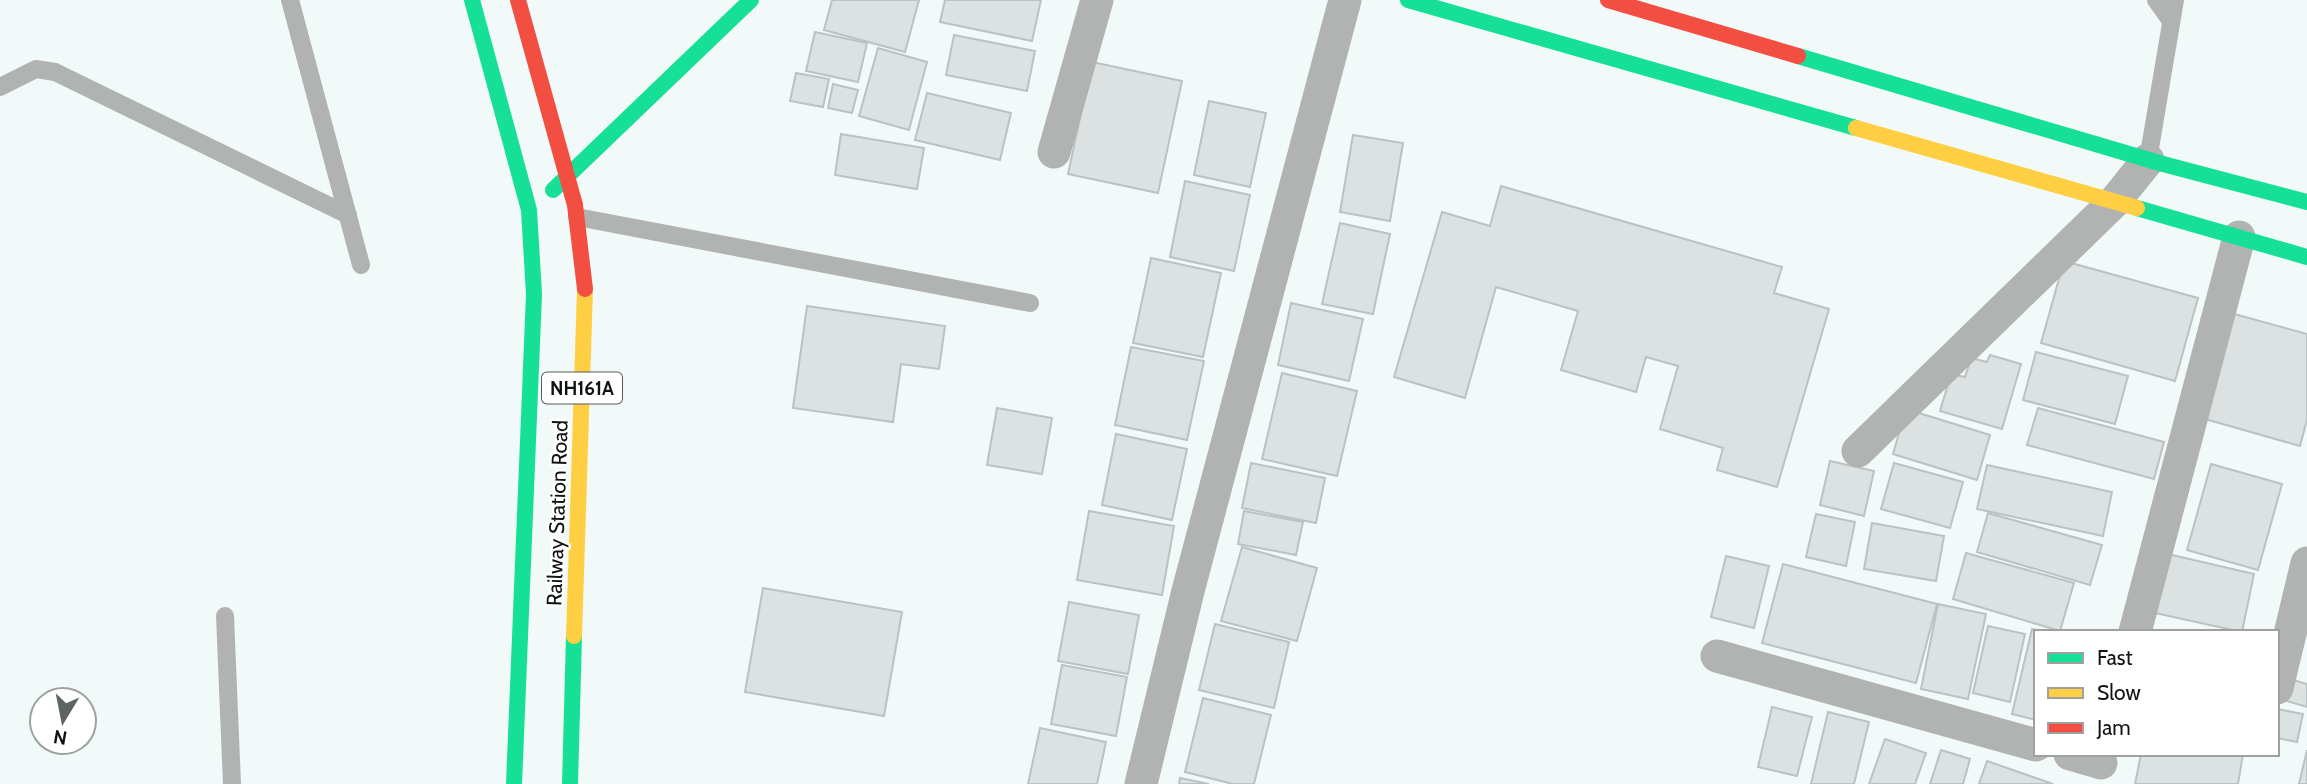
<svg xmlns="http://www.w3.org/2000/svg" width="2307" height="784" viewBox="0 0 2307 784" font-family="Cabin,sans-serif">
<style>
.building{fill:#dce2e1;stroke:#bcc1c1;stroke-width:2}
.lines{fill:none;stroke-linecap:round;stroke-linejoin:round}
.lane{stroke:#b1b3b3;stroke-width:18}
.street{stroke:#b1b3b3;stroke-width:33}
.fast{stroke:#16e098;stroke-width:16}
.slow{stroke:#ffcf43;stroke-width:16}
.jam{stroke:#f24e42;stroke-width:16}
.labels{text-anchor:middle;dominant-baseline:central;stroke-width:5;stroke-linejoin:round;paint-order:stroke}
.shield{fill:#fff;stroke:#575a5a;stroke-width:2}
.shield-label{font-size:19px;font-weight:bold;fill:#0f1413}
.street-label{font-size:21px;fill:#0f1413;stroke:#fff}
</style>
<rect width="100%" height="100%" fill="#f2faf9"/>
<g class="building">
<polygon points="832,0 919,0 905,52 824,30"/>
<polygon points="945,0 1041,0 1032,41 940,22"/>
<polygon points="815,32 867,43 858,82 806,71"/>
<polygon points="954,35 1035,51 1027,91 946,75"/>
<polygon points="878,48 927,62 909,130 859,116"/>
<polygon points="1092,62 1182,81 1158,193 1068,174"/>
<polygon points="796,73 829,79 823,107 790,101"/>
<polygon points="833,84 858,90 852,113 828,108"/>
<polygon points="927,93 1011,113 1000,160 915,140"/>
<polygon points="1209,101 1266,113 1250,187 1194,175"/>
<polygon points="841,134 924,148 917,189 835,175"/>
<polygon points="1353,135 1403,143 1390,221 1340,212"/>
<polygon points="1185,181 1250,195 1234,271 1170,257"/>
<polygon points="1501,186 1782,267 1774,293 1829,309 1777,487 1717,470 1723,448 1660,429 1678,366 1646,357 1636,392 1561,370 1578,311 1496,287 1465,398 1394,377 1442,212 1490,226"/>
<polygon points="1340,223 1390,234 1373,314 1322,304"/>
<polygon points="1151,258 1221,273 1203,357 1133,343"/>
<polygon points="2064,261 2198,298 2175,381 2041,343"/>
<polygon points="1291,303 1363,319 1349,381 1278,365"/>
<polygon points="807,306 945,326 939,369 901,364 893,422 793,408"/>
<polygon points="2227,312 2307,334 2307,420 2300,446 2198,417"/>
<polygon points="1131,347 1204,361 1187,440 1115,425"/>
<polygon points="2036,352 2128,376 2115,424 2023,400"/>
<polygon points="1990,355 2021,364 2002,429 1940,411 1951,374 1965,377 1971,358 1987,362"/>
<polygon points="1282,373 1357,391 1337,476 1262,459"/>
<polygon points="997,408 1052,418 1042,474 987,465"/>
<polygon points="2038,408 2164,442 2154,479 2027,445"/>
<polygon points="1906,409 1990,435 1977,480 1893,454"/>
<polygon points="1116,434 1187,449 1172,520 1102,505"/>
<polygon points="1830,461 1874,471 1864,516 1820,505"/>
<polygon points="1251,463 1325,478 1316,523 1242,508"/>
<polygon points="1894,463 1963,482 1950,528 1881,509"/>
<polygon points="2211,464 2282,484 2258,570 2187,550"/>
<polygon points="1987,465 2112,492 2103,536 1977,509"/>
<polygon points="1089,511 1174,526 1162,595 1077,580"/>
<polygon points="1244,511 1303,522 1296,555 1238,544"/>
<polygon points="1988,513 2102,545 2090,585 1977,552"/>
<polygon points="1816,514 1855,522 1846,566 1806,557"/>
<polygon points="1872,523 1944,536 1936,581 1864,569"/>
<polygon points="1242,547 1317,568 1297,641 1221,621"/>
<polygon points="1966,553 2074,583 2060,631 1953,599"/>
<polygon points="2168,554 2254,574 2242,632 2155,613"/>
<polygon points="1726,556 1769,566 1754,628 1711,617"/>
<polygon points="1783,564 1937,604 1916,683 1762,643"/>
<polygon points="763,588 902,612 884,716 745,692"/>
<polygon points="1069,602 1139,615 1128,674 1058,661"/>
<polygon points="1938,604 1986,614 1968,699 1921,689"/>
<polygon points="1215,624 1289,642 1274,708 1199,690"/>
<polygon points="1988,626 2025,634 2010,702 1973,693"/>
<polygon points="2032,629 2045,632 2036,632 2036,720 2012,714"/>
<polygon points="1062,665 1127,677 1116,736 1051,724"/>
<polygon points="2283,677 2307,684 2307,707 2277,698"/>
<polygon points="1203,698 1271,715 1254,784 1233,784 1185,772"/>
<polygon points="1772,707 1812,717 1797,776 1758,767"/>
<polygon points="2277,709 2303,714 2297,742 2277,738"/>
<polygon points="1828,712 1869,722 1854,784 1811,784"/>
<polygon points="1040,728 1106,742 1097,784 1028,784"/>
<polygon points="1885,739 1926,753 1915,784 1869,784"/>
<polygon points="1941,750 1970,759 1963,784 1930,784"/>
<polygon points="2307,750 2307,784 2299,784"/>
<polygon points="2141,754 2243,754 2238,784 2135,784"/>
<polygon points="1987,761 2053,784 1979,784"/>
<polygon points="1180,778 1209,784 1179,784"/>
</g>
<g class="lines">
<g class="lane">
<polyline points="290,0 361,265"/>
<polyline points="2156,0 2171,21"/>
<polyline points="0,87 36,69 55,72 348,215"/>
<polyline points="2148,160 2175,0"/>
<polyline points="577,217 1030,303"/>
<polyline points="225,616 232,784"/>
</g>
<g class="street">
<polyline points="1054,152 1097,0"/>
<polyline points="1858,451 2115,201 2148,160"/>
<polyline points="2135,632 2239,237"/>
<polyline points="1717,656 2036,745"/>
<polyline points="2277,688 2307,563"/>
<polyline points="2070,754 2101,763"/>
<polyline points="1141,784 1188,591 1345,0"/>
</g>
<g class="fast">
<polyline points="472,0 529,210 534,294 514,784"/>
<polyline points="1408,0 1856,128"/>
<polyline points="1798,56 2163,164 2307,202"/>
<polyline points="553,190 751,0"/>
<polyline points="2137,208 2307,257"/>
<polyline points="570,784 574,636"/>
</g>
<g class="slow">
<polyline points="1856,128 2137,208"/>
<polyline points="574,636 585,289"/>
</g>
<g class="jam">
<polyline points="518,0 575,205 585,289"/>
<polyline points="1608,0 1798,56"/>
</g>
</g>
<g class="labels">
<rect class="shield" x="542" y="372.5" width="80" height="31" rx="5"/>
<g class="shield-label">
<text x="582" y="388">NH161A</text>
</g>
<g class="street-label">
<text transform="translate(557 513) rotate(-88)">Railway Station Road</text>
</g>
</g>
<rect x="2034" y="630" width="245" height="126" fill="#ffffff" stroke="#9fa1a1" stroke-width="2"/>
<rect x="2048" y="653" width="35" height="10" fill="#16e098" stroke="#9fa1a1" stroke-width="2"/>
<text x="2097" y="665" font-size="21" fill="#0f1413">Fast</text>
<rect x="2048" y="688" width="35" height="10" fill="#ffcf43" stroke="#9fa1a1" stroke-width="2"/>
<text x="2097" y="700" font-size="21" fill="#0f1413">Slow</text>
<rect x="2048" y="723" width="35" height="10" fill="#f24e42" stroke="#9fa1a1" stroke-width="2"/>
<text x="2097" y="735" font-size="21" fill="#0f1413">Jam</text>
<g transform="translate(63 721) rotate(190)"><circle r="33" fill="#ffffff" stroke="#9fa1a1" stroke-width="2"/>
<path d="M0-5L12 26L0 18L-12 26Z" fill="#5e6464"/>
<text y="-10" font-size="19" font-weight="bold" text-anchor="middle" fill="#0f1413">N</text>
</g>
</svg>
